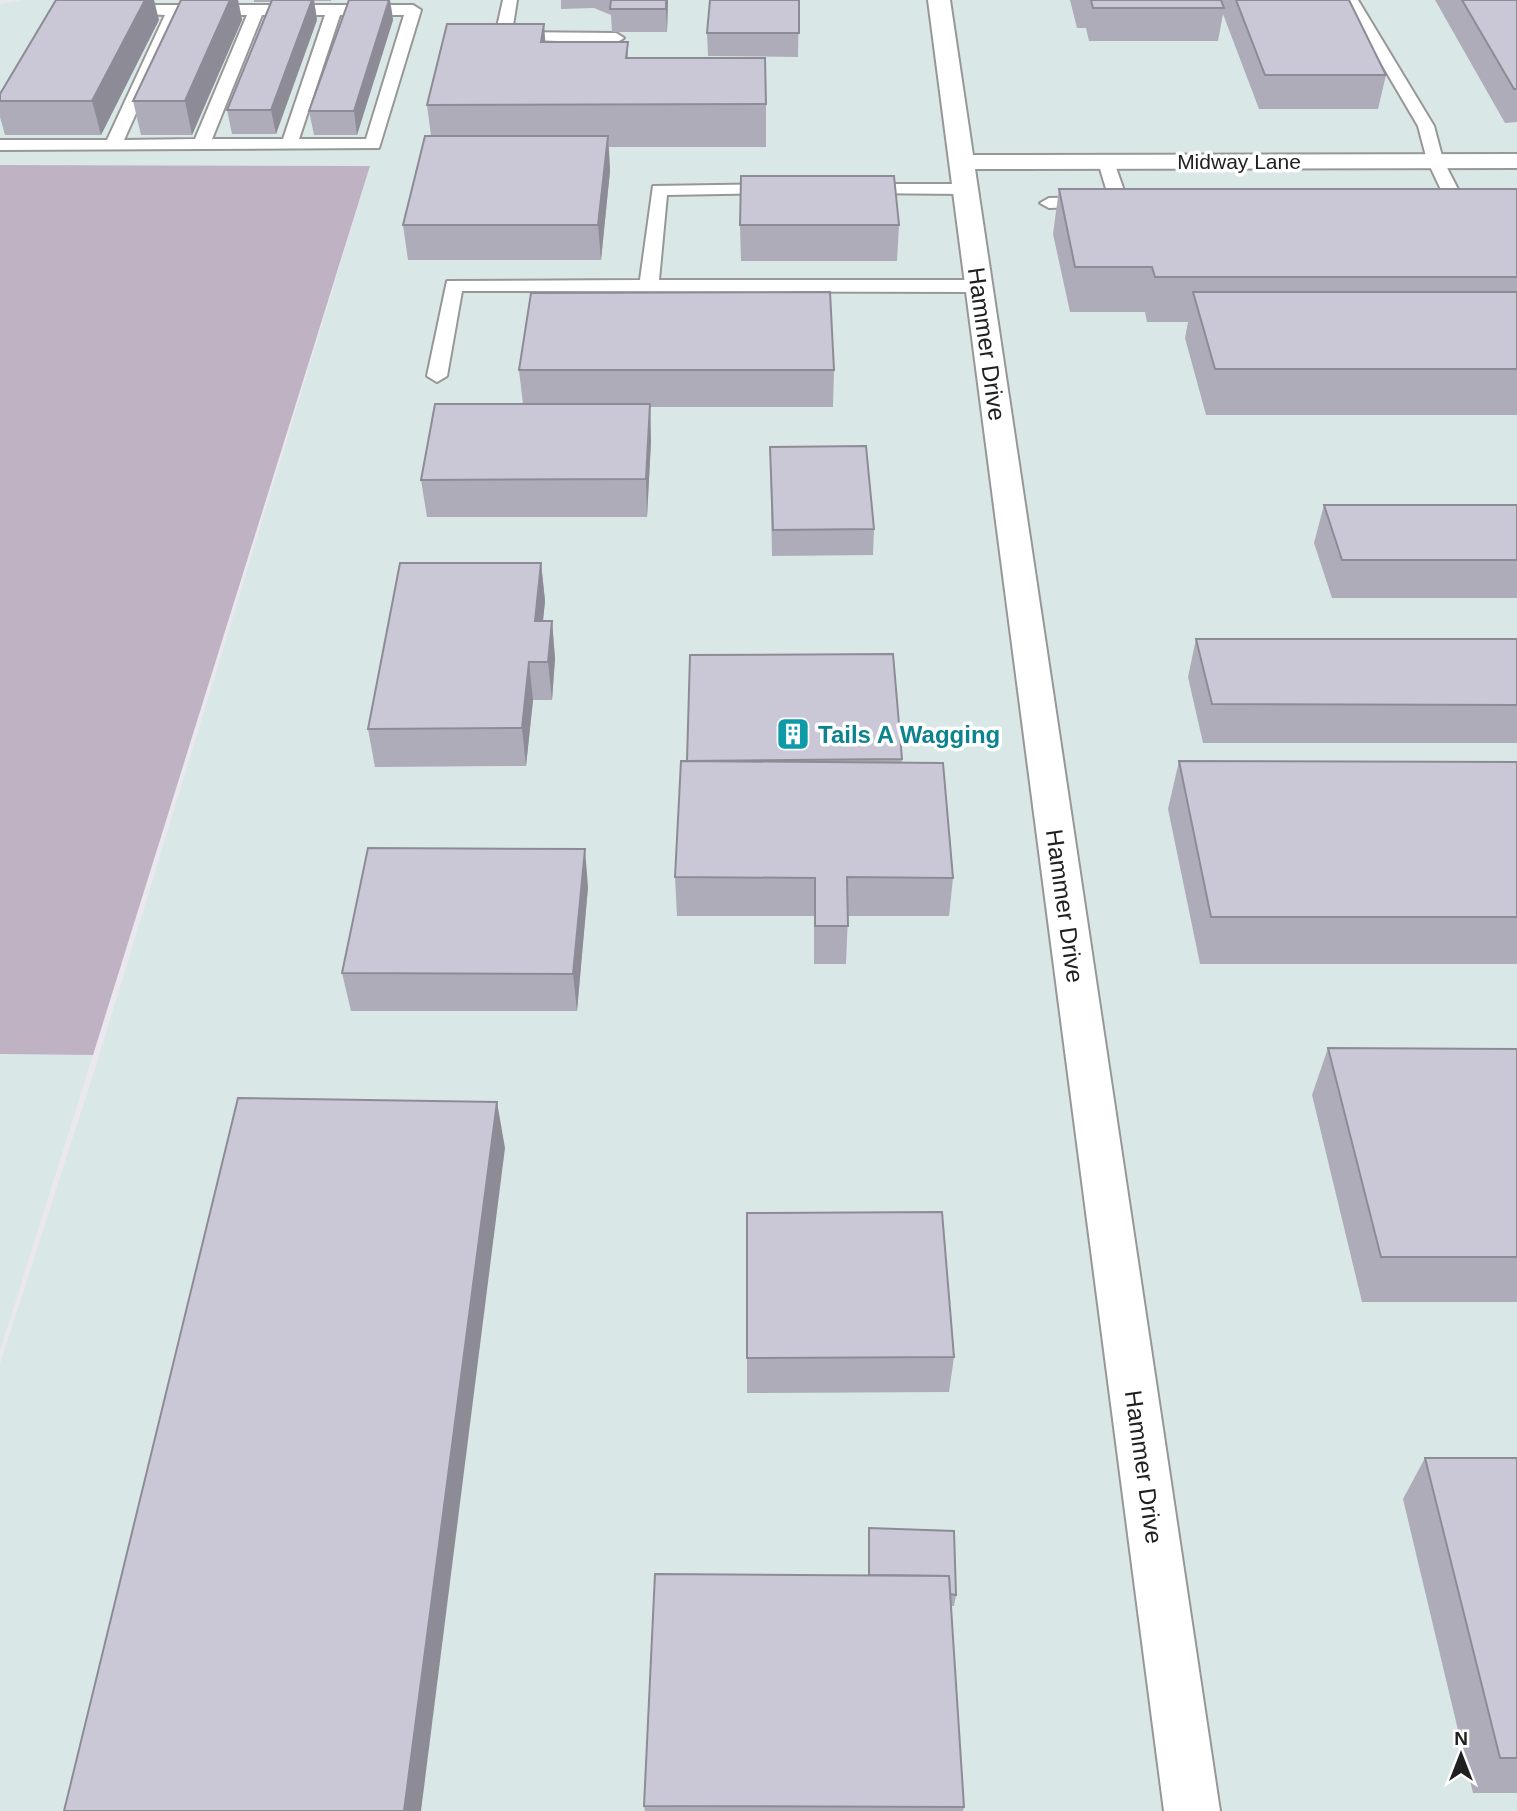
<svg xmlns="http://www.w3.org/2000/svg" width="1517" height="1811" viewBox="0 0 1517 1811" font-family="Helvetica,sans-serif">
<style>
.industrial{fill:#d9e8e7}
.construction{fill:#bfb3c3}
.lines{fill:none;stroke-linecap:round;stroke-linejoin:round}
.service-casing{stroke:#979797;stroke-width:4}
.minor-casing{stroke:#979797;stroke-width:4}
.service{fill:#fff;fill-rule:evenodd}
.minor{fill:#fff;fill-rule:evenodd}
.wall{fill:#aeacb8}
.shaded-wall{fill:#8d8c96}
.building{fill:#cac8d6;stroke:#8d8c96;stroke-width:2}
.labels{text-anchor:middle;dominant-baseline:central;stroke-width:7;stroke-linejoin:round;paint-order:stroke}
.far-street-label{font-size:21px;fill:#202020;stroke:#fff}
.street-label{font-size:24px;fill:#202020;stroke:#fff}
.culture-label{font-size:24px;font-weight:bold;fill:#0d838f;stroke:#fff;text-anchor:start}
</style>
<rect width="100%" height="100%" fill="#eae7ef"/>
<g class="industrial">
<polygon points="23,0 1517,0 1517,1811 0,1811 0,1364 99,1056 370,167 0,165 0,4"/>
<polygon points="0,1054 93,1055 0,1351"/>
</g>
<polygon class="construction" points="0,165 370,166 93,1055 0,1054"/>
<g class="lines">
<defs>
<g id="service">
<polygon points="503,0 517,0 512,32 616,33 624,38 616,43 498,39 495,36"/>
<polygon points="1344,0 1358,0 1434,126 1443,160 1463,199 1460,203 1428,204 1419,199 1428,194 1443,194 1427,160 1418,126"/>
<path d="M120 5H413L421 10 379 148 0 150V140H107L165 15 115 13 112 10 115 7ZM180 15H247L195 139 124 140ZM262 15H325L283 139H212ZM340 15H404L366 139H299Z"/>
<polygon points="1106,157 1114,162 1128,202 1125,206 1119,207 1110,202 1098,162"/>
<polygon points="777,184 786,189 783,193 667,195 659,280 979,280 988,286 979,292 462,291 447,376 437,382 427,376 447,281 640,280 653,186"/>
<polygon points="861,184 964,184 973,189 964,194 855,193 852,189"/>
<polygon points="1092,197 1101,202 1098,206 1049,208 1040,203 1049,198"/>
</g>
<polygon id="minor" points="928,0 950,0 973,155 1517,154 1517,168 975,169 1220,1811 1164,1811"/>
</defs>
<use href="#service" class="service-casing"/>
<use href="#minor" class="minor-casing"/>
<use href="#service" class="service"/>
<use href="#minor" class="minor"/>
</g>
<g class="wall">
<polygon points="181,0 238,0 242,20 192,135 141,135 133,101"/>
<polygon points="254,0 331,0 331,1 314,1 317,20 276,134 232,134 227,110 271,2 254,2"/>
<polygon points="349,0 390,0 393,20 357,135 314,135 309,111"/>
<polygon points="561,0 668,0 667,32 612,32 611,15 594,8 561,9"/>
<polygon points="799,0 798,57 708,56 707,33"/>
<polygon points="1070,0 1349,0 1386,75 1378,109 1259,109 1223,14 1218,41 1089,41 1086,28 1077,28"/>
<polygon points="1435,0 1517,0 1517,122 1505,123"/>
<polygon points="159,20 101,135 5,135 0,117 0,94"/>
<polygon points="545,42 628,42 628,58 766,104 766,147 609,147 610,171 601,260 408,260 403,225 431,136 427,105"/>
<polygon points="1059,189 1517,189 1517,415 1206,415 1185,338 1188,322 1147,322 1145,312 1070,312 1053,234"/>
<polygon points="740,225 899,225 897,261 741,261"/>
<polygon points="519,370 834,370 833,407 650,407 651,441 647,517 427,517 421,480 523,404"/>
<polygon points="770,447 874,529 873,555 772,556"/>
<polygon points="1324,505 1517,505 1517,598 1332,598 1314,543"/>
<polygon points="541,563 545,601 543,621 552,621 555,659 552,700 533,700 526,766 375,767 368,729"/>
<polygon points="1196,639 1517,639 1517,743 1203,743 1188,677"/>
<polygon points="902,759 902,762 953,878 949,916 848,916 846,964 814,964 814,916 677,916 675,877 681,761"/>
<polygon points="1179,761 1517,762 1517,964 1200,964 1168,809"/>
<polygon points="588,887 577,1011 351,1011 342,973"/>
<polygon points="1328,1048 1517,1049 1517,1302 1362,1302 1312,1095"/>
<polygon points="747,1213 954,1357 949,1392 747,1393"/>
<polygon points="1425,1458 1517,1458 1517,1793 1473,1793 1403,1499"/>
<polygon points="869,1528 956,1595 954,1606 951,1606 964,1807 963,1811 645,1811 644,1806 868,1575"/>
</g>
<g class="shaded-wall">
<polygon points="145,0 154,0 159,20 101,135 92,101"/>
<polygon points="230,0 238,0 242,20 192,135 185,101"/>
<polygon points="312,0 314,0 317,20 276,134 271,110"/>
<polygon points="389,0 390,0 393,20 357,135 354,111"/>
<polygon points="666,0 668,0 667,32 666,9"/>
<polygon points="544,24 547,65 541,42"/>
<polygon points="608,136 610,171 601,260 598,225"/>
<polygon points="650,404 651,441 647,517 646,479"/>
<polygon points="541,563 545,601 539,659 535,621"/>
<polygon points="552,621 555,659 552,700 548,662"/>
<polygon points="529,662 533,700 526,766 522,728"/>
<polygon points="585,849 588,887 577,1011 573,974"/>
<polygon points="497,1102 505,1148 421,1811 404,1811"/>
</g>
<g class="building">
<polygon points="56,0 145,0 92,101 0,101 0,94"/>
<polygon points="181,0 230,0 185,101 133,101"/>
<polygon points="272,0 312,0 271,110 227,110"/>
<polygon points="349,0 389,0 354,111 309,111"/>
<polygon points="611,0 666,0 666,9 610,9"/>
<polygon points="710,0 799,0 799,33 707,33"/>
<polygon points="1091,0 1221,0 1224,8 1093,8"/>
<polygon points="1236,0 1349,0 1386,75 1265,75"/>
<polygon points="1462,0 1517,0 1517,89 1514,89"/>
<polygon points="447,24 544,24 541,42 628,42 626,58 765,58 766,104 427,105"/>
<polygon points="425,136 608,136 598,225 403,225"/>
<polygon points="741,176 894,176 899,225 740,225"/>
<polygon points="1059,189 1517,189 1517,277 1155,277 1152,267 1075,267"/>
<polygon points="830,292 834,370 519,370 531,293"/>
<polygon points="1193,292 1517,292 1517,369 1215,369"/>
<polygon points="435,404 650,404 646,479 421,480"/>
<polygon points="866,446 874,529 773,530 770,447"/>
<polygon points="1324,505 1517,505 1517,560 1342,560"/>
<polygon points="400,563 541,563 535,621 552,621 548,662 529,662 522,728 368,729"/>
<polygon points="1196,639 1517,639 1517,705 1212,704"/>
<polygon points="893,654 902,759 687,761 690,655"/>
<polygon points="681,761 943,763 953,878 847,877 848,926 815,926 815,878 675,877"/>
<polygon points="1179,761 1517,762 1517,917 1211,917"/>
<polygon points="368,848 585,849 573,974 342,973"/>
<polygon points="1328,1048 1517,1049 1517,1257 1381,1257"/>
<polygon points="238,1098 497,1102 404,1811 64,1811"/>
<polygon points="942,1212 954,1357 747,1358 747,1213"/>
<polygon points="1425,1458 1517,1458 1517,1758 1500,1758"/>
<polygon points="869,1528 954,1531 956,1595 950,1594 949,1576 869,1575"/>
<polygon points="655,1574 949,1576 964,1807 644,1806"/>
</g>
<defs>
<symbol id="building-square" viewBox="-11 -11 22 22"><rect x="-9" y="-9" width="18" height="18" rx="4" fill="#0f9aa8" stroke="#fff"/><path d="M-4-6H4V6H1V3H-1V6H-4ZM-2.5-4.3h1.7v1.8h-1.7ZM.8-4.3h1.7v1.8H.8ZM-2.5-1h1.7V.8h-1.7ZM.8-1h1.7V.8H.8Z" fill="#fff"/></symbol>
</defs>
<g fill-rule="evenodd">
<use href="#building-square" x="774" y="715" width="38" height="38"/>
</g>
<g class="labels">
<g class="far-street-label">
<text x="1239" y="161">Midway Lane</text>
</g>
<g class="street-label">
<text transform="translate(987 344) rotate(82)">Hammer Drive</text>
<text transform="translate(1065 906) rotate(82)">Hammer Drive</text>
<text transform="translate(1144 1467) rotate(82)">Hammer Drive</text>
</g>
<g class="culture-label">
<text x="818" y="734">Tails A Wagging</text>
</g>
</g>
<g transform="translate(1461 1755)" stroke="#ffffff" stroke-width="5" paint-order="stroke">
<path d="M0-5L12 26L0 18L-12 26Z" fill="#202020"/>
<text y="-10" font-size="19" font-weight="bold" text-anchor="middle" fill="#202020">N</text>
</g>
</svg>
